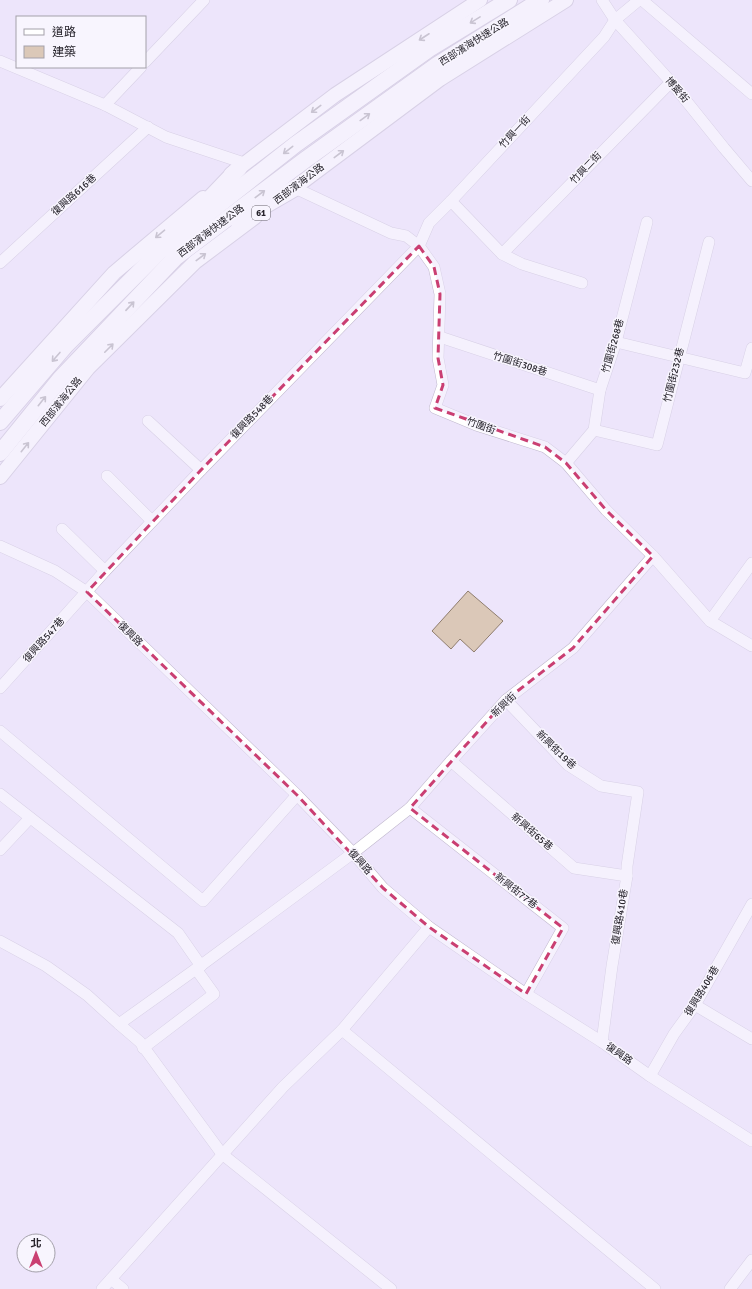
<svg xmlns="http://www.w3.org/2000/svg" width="752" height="1289" viewBox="0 0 752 1289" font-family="Signika,'Noto Sans TC',sans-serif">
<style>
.building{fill:#dbc8b8;stroke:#8f7d6e}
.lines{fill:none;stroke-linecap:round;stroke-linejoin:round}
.minor-casing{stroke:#c0b8cd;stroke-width:12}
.major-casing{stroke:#c0b8cd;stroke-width:16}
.highway-casing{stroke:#c0b8cd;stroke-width:18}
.minor{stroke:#fff;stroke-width:11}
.major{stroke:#fff;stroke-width:14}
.highway{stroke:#fff;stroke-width:16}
.oneway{stroke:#9e9ca0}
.marked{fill:none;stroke:#ca3f72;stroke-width:3;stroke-dasharray:8 5;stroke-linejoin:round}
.labels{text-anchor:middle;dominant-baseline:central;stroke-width:3;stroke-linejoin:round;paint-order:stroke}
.shield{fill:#f8f5fe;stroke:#66636b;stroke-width:1}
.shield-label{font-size:9px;font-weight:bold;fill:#27242c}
.street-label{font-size:10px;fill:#27242c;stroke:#f8f5fe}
</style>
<rect width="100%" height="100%" fill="#ede5fb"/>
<polygon class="building" points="468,591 503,621 474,652 460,639 451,649 432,631"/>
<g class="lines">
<defs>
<g id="minor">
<polyline points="602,0 615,20 671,82 724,148 752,181"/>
<polyline points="642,0 752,94"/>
<polyline points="0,61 105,105 166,137 244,163"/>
<polyline points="145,62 204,0"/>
<polyline points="105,105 141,67"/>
<polyline points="295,188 391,233 406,236 419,246 434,267 440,294 438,358 443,385 435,408 476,425 545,447 566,463 606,510 653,556 710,621 752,646"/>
<polyline points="451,201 502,254 522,264 582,283"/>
<polyline points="502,254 671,82"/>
<polyline points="0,263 148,127"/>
<polyline points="440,337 600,390"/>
<polyline points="616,342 745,373 752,348"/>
<polyline points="148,421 201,470"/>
<polyline points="594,430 657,445 709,242"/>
<polyline points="566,463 594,430 600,390 616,342 647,222"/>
<polyline points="107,476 152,521"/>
<polyline points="62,529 105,571"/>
<polyline points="0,546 55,571 87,592 297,795 353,853 383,888 429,927 526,994 602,1042 650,1076 752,1141"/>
<polyline points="710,621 752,563"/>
<polyline points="0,688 105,571 201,470 419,246 429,223 451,201 604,37 615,20 639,0"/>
<polyline points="506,700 568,765 601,786 638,792 627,866 627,876 612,966 602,1042"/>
<polyline points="0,731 203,901 297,795"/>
<polyline points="451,761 574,868 627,876"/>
<polyline points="0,794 178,933 201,966"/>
<polyline points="410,808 563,928 526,994"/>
<polyline points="0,850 30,818"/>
<polyline points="0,941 46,966 87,995 119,1024 140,1042 222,1154 391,1289"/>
<polyline points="695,1005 752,1039"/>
<polyline points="119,1024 196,969 353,853 410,808 451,761 506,700 573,648 653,556"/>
<polyline points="342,1030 655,1289"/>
<polyline points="143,1048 214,994 196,969"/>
<polyline points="650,1076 674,1034 695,1005 752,904"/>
<polyline points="111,1279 123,1289"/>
<polyline points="102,1289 283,1087 342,1030 429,927"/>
<polyline points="730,1289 752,1260"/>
</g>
<g id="major">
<polyline points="231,174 335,95 480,0"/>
<polyline points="286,194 440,79 566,0"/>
<polyline points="0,399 114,273 203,198"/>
<polyline points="0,477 88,368 195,262 255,217"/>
</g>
<g id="highway">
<polyline points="196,213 239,168"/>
<polyline points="238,221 295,188"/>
<polyline points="0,422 66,345 159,252 296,144 429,49 509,0"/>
<polyline points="0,453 60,379 176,257 305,160 437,65 541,0"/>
</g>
</defs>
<use href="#minor" class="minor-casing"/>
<use href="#major" class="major-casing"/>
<use href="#highway" class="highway-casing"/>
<use href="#minor" class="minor"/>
<use href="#major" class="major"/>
<use href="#highway" class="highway"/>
</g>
<defs><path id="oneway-shaft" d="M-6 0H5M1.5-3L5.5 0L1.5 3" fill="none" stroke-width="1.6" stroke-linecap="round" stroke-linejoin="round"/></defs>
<g class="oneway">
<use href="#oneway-shaft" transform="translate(475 20) rotate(148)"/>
<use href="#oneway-shaft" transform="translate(424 37) rotate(147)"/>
<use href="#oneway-shaft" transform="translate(316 109) rotate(143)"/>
<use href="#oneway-shaft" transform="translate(365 117) rotate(-36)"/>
<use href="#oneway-shaft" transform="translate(288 150) rotate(142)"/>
<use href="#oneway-shaft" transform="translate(339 154) rotate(-37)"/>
<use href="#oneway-shaft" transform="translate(260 194) rotate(-37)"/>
<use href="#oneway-shaft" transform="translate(160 234) rotate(140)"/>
<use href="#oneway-shaft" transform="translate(201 257) rotate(-37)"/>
<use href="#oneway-shaft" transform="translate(130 306) rotate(-47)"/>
<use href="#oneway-shaft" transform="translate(109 348) rotate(-45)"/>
<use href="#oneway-shaft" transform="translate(56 357) rotate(131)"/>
<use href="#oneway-shaft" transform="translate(42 401) rotate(-51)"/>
<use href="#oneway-shaft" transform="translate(25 447) rotate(-51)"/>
</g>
<path d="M0 0H752V1289H0ZM419 246 434 267 440 294 438 358 443 385 435 408 545 447 566 463 606 510 653 556 573 648 506 700 410 808 563 928 526 994 429 927 383 888 297 795 87 592 201 470Z" fill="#ede5fb" fill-opacity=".55" fill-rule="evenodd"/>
<path class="marked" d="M419 246 434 267 440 294 438 358 443 385 435 408 545 447 566 463 606 510 653 556 573 648 506 700 410 808 563 928 526 994 429 927 383 888 297 795 87 592 201 470Z"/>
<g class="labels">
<rect class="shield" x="252" y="206" width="18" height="14" rx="3"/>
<g class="shield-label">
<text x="261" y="213">61</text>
</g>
<g class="street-label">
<text transform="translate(474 42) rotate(-32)">西部濱海快速公路</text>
<text transform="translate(677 90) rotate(50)">博愛街</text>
<text transform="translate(515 132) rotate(-47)">竹興一街</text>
<text transform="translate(586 168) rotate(-46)">竹興二街</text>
<text transform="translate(299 184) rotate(-37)">西部濱海公路</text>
<text transform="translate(74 195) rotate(-42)">復興路616巷</text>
<text transform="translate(211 231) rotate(-37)">西部濱海快速公路</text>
<text transform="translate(613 346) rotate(-74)">竹圍街268巷</text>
<text transform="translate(520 364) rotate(18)">竹圍街308巷</text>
<text transform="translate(674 375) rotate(-76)">竹圍街232巷</text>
<text transform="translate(61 402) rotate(-51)">西部濱海公路</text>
<text transform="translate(252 417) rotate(-46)">復興路548巷</text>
<text transform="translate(481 426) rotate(20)">竹圍街</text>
<text transform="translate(130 634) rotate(44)">復興路</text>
<text transform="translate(44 640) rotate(-48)">復興路547巷</text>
<text transform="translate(504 705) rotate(-44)">新興街</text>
<text transform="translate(556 750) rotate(44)">新興街19巷</text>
<text transform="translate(532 832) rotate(41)">新興街65巷</text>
<text transform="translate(360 862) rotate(48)">復興路</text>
<text transform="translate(516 891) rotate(38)">新興街77巷</text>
<text transform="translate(620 917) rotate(-81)">復興路410巷</text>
<text transform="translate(702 991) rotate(-59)">復興路406巷</text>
<text transform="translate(619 1054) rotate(35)">復興路</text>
</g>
</g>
<rect x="16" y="16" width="130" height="52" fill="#f8f5fe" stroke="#a4a1aa"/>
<rect x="24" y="29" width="20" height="6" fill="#ffffff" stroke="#a4a1aa"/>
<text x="52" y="36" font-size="12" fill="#27242c">道路</text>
<rect x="24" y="46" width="20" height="12" fill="#dbc8b8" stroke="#a4a1aa"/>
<text x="52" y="56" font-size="12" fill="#27242c">建築</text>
<g transform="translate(36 1253)"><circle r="19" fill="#f8f5fe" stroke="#a4a1aa"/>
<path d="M0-3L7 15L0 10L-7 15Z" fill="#ca3f72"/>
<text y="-6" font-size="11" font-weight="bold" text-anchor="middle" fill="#27242c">北</text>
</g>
</svg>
